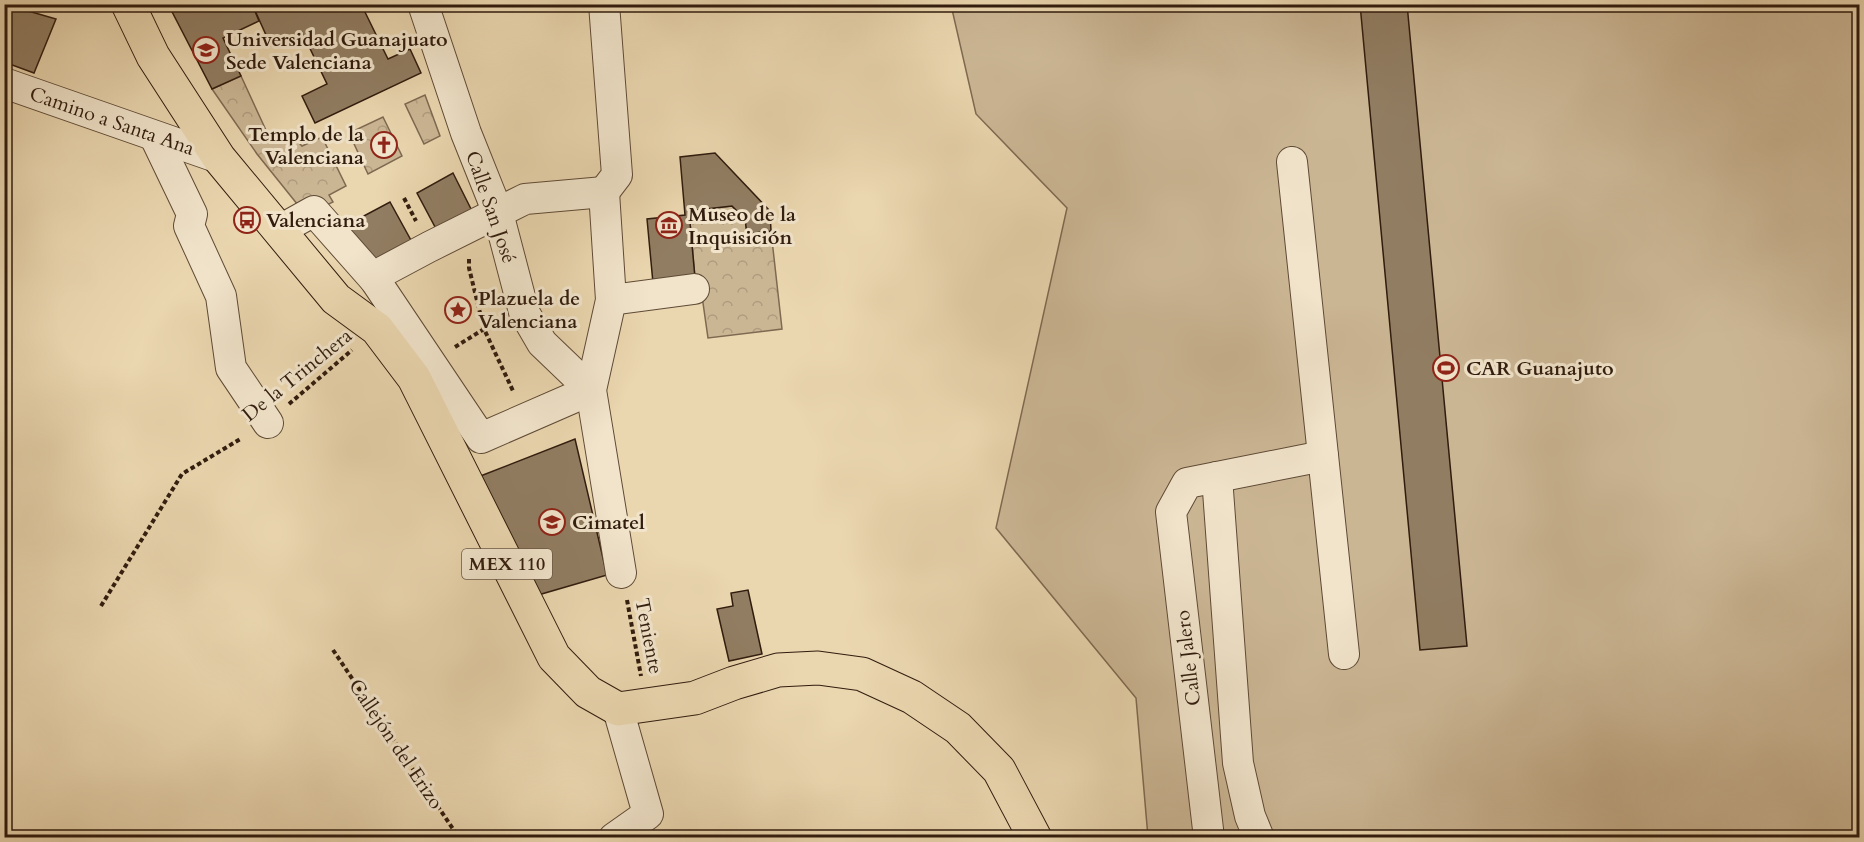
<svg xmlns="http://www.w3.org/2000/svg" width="1864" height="842" viewBox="0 0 1864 842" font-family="Cardo,serif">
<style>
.grass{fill:#cbb694;stroke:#7e6951;stroke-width:1.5}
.forest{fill:url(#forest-crowns);stroke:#7e6951;stroke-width:1.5}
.building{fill:#917d62;stroke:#311c0e;stroke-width:1.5}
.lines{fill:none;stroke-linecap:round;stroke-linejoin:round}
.minor-casing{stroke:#5f4a36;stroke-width:32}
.major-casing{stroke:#311c0e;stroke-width:35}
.path{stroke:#311c0e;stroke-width:4;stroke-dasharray:4.5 3;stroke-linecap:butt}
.minor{stroke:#f1e4cb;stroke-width:30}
.major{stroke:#ead6af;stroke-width:33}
.labels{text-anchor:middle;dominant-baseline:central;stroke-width:6;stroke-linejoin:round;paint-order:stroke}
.shield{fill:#f1e4cb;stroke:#6b5847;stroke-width:1.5}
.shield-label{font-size:18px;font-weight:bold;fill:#311c0e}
.poi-label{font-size:20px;font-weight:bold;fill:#311c0e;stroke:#f1e4cb;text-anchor:start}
.street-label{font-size:20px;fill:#311c0e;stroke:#f1e4cb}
</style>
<defs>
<pattern id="forest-crowns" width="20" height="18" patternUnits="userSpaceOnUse" patternTransform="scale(1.5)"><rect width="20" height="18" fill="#cbb694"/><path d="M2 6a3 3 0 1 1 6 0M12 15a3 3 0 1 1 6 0" fill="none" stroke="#af9c7e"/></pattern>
</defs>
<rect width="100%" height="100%" fill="#ead6af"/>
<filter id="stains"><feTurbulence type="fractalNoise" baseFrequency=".00333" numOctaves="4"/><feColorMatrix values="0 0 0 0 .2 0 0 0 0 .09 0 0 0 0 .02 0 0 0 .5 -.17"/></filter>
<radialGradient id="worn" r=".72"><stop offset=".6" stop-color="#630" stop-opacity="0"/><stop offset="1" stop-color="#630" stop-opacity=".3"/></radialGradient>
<polygon class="grass" points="951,5 1859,5 1859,837 1148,837 1136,698 996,528 1067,208 976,114"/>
<g class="forest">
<polygon points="241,76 271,141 289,132 302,146 322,137 346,186 329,195 333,202 306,215 257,154 212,89"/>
<polygon points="425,95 440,136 424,144 405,104"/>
<polygon points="383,117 402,156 368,174 349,133"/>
<polygon points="732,206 745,219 747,234 771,231 782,329 708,338 701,289 696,289 689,211"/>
</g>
<g class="building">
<polygon points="4,4 56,19 34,73 4,62"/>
<polygon points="168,4 252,4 259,21 223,38 241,76 212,89"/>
<polygon points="252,4 361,4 388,59 410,49 421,73 315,123 302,96 327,84 302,32 271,46"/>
<polygon points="1360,4 1407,4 1467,646 1420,650"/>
<polygon points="715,153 770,211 771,231 747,234 745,219 732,206 689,211 696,289 653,283 647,219 685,215 680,157"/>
<polygon points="453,173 478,223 442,240 417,193"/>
<polygon points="390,202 418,253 384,271 345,226"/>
<polygon points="575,439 607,575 538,595 478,477"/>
<polygon points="748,590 762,654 729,661 717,609 733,606 731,593"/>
</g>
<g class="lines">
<defs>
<g id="minor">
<polyline points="423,4 466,133 498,213 524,312 542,343 591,390"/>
<polyline points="4,83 219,158"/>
<polyline points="155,137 192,214 189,226 221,296 231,368 268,423"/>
<polyline points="1292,162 1344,654"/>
<polyline points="604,192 611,300 591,390 621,573"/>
<polyline points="604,192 617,175 604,4"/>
<polyline points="280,230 314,211 375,280 481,438 591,390"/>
<polyline points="375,280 384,271 429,247 525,199 604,192"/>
<polyline points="611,300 694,289"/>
<polyline points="1217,477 1238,763 1250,816 1259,838"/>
<polyline points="614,838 648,814 618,709"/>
<polyline points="1209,838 1171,512 1187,483 1323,456"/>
</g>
<polyline id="major" points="128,4 153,56 219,158 336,299 377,329 414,378 554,657 588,692 618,709 695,698 734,683 778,670 818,668 862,674 912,697 958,728 999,770 1035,838"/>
</defs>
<use href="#minor" class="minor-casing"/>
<use href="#major" class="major-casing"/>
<g class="path">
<polyline points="404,198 416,221"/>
<polyline points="469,259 469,268 484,329 514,393"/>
<polyline points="455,347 484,329 498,323"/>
<polyline points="289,404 352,350"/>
<polyline points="627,600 641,676"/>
<polyline points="101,606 182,474 242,438"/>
<polyline points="333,650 459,838"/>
</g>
<use href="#minor" class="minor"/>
<use href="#major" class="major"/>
</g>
<defs>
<symbol id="university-ring" viewBox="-11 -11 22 22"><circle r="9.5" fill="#f1e4cb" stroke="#8f2418" stroke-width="1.5"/><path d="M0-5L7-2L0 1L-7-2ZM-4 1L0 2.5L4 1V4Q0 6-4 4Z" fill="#8f2418"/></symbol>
<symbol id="church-ring" viewBox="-11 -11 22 22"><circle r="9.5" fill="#f1e4cb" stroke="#8f2418" stroke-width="1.5"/><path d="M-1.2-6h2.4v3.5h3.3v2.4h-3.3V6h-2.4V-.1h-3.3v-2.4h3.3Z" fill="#8f2418"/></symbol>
<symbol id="bus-ring" viewBox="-11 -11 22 22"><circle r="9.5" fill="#f1e4cb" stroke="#8f2418" stroke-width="1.5"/><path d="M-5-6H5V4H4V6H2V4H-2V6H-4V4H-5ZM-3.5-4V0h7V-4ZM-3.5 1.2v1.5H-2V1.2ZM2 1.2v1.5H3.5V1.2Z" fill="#8f2418"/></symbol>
<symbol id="museum-ring" viewBox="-11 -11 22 22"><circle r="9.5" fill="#f1e4cb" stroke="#8f2418" stroke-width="1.5"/><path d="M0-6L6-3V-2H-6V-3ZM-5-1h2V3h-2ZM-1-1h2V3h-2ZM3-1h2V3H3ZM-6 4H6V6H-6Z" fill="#8f2418"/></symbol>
<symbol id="sight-ring" viewBox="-11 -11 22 22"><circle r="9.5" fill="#f1e4cb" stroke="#8f2418" stroke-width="1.5"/><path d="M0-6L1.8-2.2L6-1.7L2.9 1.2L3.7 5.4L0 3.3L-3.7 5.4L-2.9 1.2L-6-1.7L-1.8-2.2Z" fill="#8f2418"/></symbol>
<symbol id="stadium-ring" viewBox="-11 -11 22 22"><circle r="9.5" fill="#f1e4cb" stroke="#8f2418" stroke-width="1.5"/><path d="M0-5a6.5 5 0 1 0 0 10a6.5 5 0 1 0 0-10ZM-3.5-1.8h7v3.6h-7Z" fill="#8f2418"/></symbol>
</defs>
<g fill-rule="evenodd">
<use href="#university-ring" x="191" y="35" width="30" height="30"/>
<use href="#church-ring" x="369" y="130" width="30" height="30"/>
<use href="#bus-ring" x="232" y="205" width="30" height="30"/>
<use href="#museum-ring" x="654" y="210" width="30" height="30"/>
<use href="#sight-ring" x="443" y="295" width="30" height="30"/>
<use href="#stadium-ring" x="1431" y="353" width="30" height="30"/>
<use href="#university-ring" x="537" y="507" width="30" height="30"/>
</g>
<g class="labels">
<rect class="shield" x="462" y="549" width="90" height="30" rx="4.5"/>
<g class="shield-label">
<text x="507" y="564">MEX 110</text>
</g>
<g class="poi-label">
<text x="226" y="39">Universidad Guanajuato<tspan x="226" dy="23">Sede Valenciana</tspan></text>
<text x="364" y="134" text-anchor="end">Templo de la<tspan x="364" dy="23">Valenciana</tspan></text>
<text x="688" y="214">Museo de la<tspan x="688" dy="23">Inquisición</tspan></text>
<text x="266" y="220">Valenciana</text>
<text x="478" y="298">Plazuela de<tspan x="478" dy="23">Valenciana</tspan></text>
<text x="1466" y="368">CAR Guanajuto</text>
<text x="572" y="522">Cimatel</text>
</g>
<g class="street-label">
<text transform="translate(112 121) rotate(19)">Camino a Santa Ana</text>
<text transform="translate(491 207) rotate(71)">Calle San José</text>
<text transform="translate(297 375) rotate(-39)">De la Trinchera</text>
<text transform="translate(649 636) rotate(79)">Teniente</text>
<text transform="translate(1188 658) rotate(-97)">Calle Jalero</text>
<text transform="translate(396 744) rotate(56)">Callejón del Erizo</text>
</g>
</g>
<rect width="1864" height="842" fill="none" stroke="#ead6af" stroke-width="24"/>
<rect x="6" y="6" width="1852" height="830" fill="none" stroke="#311c0e" stroke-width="3"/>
<rect x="12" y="12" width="1840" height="818" fill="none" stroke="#311c0e" stroke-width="1.5"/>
<rect width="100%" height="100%" filter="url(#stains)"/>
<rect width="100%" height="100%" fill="url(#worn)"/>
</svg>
